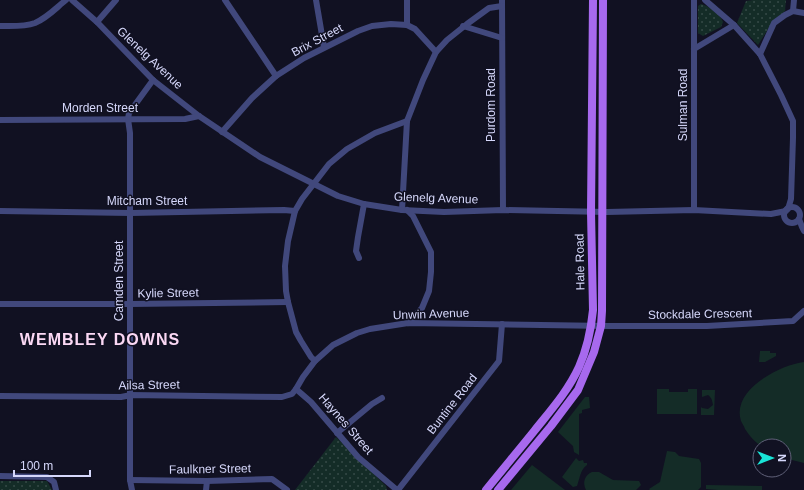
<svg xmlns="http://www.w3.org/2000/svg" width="804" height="490" viewBox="0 0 804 490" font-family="Helvetica,sans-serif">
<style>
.grass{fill:#142c27}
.park{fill:url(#park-dots)}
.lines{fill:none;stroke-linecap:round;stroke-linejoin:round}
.minor{stroke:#41487c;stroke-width:6}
.major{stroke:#a769ee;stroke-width:8}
.labels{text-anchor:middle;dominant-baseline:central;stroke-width:3;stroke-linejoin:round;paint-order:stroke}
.street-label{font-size:12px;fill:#d6d8fb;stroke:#112}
.district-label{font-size:16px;font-weight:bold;letter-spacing:1px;fill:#fbd8f4;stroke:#112}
</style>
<defs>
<pattern id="park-dots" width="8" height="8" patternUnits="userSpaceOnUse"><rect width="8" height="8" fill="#142c27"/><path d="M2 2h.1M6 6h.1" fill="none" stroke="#354a47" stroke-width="1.8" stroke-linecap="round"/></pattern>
</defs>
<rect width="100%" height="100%" fill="#112"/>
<g class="grass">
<polygon points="760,351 770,351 770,353 776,353 776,356 765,362 759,362"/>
<path d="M804 362V463L784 458V446C778 446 768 447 762 446 756 444 749 435 745 429 744 426 742 423 741 421 731 390 780 365 804 362Z"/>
<polygon points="657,389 669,389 669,392 688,392 688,389 697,389 697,414 657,414"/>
<path d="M702 390H715L714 415H701V407L702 408 708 409 713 405C712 400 712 398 708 395L702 397Z"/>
<polygon points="585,397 589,397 590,408 582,410 582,413 579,414 579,455 574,452 573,446 558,432"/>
<polygon points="667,451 675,452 679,456 699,459 701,463 701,487 698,490 650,490 649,489 660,482"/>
<path d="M576 458 579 461 583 460 584 463H587V465C580 470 580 478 577 486L573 487 562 477Z"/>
<polygon points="532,465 565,490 511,490"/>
<path d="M592 472H599L613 480 639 481 641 485 636 490H586C582 482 585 475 592 472Z"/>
<polygon points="706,485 762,486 762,490 718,490 706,489"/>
</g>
<g class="park">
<polygon points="753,0 786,0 785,11 772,23 758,45 737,23 746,1"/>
<path d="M701 4C709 6 720 14 723 22L721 27 703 36 698 33V6Z"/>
<polygon points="336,437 386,486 387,490 295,490"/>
<polygon points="0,481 47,481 52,490 0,490"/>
</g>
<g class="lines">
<g class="minor">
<polyline points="72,0 97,22 153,80 199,116 260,157 338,196 364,204 402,210 444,212 503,210 607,212 694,210 771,214 786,211"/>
<polyline points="225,0 276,76"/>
<polyline points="316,0 324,47"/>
<polyline points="407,0 407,25"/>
<polyline points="502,0 503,210"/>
<polyline points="694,0 694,210"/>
<polyline points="705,0 734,25 760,54 781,95 793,121 793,138 791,199 788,209"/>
<polyline points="793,11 794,0"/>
<polyline points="97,22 116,0"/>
<path d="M0 26C11 26 24 27 35 23 47 18 56 8 66 0"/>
<polyline points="463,26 502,38"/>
<polyline points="694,49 734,25"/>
<polyline points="760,54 774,23 785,15 793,11 804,13"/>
<polyline points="0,120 185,119 199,116"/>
<polyline points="222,132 252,98 276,76 304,58 358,31 372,26 391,24 407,25 415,29 436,52"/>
<circle cx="792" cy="215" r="8"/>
<polyline points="402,210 407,121 423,80 436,52 447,40 467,24 489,8 502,6"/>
<polyline points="407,210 413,216 431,252 431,272 429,291 422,308 408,323"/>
<polyline points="0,211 131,213 284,210 295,211"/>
<polyline points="799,219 802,227 804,231"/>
<polyline points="359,258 356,251 358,237 364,204"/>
<polyline points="0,304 130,304 288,302"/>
<polyline points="315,361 311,357 301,341 296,332 288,302 286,291 285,266 288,241 295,211 302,199 329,164 347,149 375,133 407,121"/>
<polyline points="296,389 311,402 358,457 397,490"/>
<polyline points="0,396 121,397 131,395 282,397 292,394 296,389 303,377 315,361 333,345 357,333 370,329 408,323 608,326 707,326 793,321 804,311"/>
<polyline points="337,433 372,404 382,398"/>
<polyline points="0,476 47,477 54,482 56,490"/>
<polyline points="130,480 207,481 272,479 287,490"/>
<polyline points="132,490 130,480 130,133 128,119 129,113 153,80"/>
<polyline points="206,490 207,481"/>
<polyline points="398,490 499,361 502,324"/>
</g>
<g class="major">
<path d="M486 490C502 470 519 450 535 430 551 410 568 391 579 367 587 349 591 330 593 310L591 212 593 0"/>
<polyline points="498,490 551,426 578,390 594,352 601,326 602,311 603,0"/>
</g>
</g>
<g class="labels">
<g class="street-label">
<text transform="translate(317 40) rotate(-28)">Brix Street</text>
<text transform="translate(150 58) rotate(43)">Glenelg Avenue</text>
<text transform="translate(491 105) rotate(-90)">Purdom Road</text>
<text transform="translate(683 105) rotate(-90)">Sulman Road</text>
<text x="100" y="108">Morden Street</text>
<text transform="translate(436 198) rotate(2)">Glenelg Avenue</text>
<text x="147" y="201">Mitcham Street</text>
<text transform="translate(580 262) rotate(-91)">Hale Road</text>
<text transform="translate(119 281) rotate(-90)">Camden Street</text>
<text transform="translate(168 293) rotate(-1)">Kylie Street</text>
<text transform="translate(431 314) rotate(-2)">Unwin Avenue</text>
<text transform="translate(700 314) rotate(-1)">Stockdale Crescent</text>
<text transform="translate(149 385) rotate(-1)">Ailsa Street</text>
<text transform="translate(452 404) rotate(-52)">Buntine Road</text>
<text transform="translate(346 424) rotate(49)">Haynes Street</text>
<text transform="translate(210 469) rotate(-1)">Faulkner Street</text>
</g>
<g class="district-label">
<text x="100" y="339">WEMBLEY DOWNS</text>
</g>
</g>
<g transform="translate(772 458) rotate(90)"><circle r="19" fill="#111122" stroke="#606179"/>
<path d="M0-3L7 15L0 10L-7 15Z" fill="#19e4d7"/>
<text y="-6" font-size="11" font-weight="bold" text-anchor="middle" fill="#d6d8fb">N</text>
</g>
<path d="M14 470v6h76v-6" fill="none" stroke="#d6d8fb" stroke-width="2"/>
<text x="20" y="470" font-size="12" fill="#d6d8fb" stroke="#111122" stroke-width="3" paint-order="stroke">100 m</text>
</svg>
